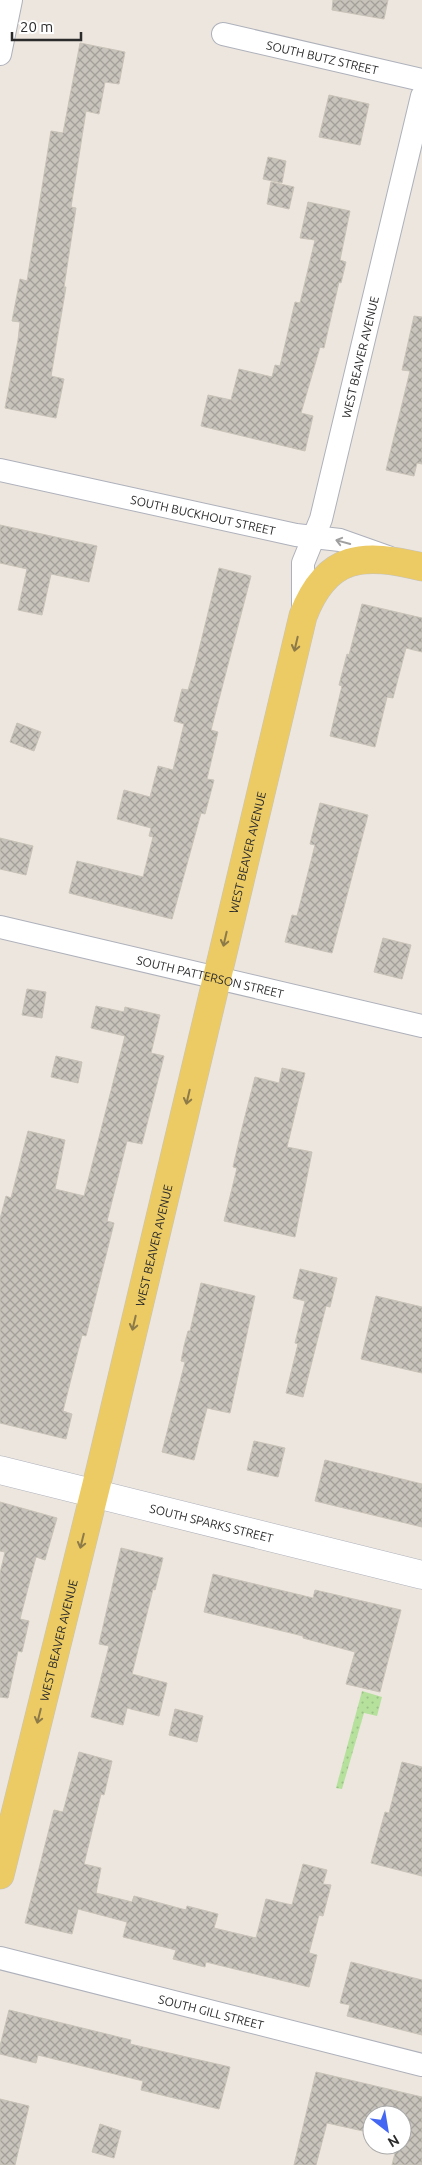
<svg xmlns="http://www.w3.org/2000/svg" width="422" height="2165" viewBox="0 0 422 2165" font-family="Ubuntu,sans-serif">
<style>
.grass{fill:url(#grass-dots)}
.building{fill:url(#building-cross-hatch);stroke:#c8c2b8}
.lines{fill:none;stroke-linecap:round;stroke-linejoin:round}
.street-casing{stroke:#aeb1bb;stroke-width:24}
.secondary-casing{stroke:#aeb1bb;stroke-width:29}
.primary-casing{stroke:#c4c4c4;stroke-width:29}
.street{stroke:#fff;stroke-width:22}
.secondary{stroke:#fff;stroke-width:28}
.primary{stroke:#ecca64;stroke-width:28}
.oneway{stroke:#a0a0a0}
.oneway2{stroke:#8c7a48}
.labels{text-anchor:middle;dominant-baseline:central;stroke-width:4.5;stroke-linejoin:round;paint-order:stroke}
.street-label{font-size:12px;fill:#2b2b2b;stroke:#fff}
</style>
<defs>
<pattern id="grass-dots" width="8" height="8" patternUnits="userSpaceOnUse" patternTransform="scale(1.25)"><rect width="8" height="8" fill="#b5e19d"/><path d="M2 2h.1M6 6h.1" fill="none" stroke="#9cc187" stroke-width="1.8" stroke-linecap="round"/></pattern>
<pattern id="building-cross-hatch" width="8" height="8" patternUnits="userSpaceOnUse" patternTransform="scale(1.25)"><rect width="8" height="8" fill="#c8c4bc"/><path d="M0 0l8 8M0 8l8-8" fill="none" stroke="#a39f99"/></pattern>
</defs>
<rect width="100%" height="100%" fill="#ece6de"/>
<polygon class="grass" points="362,1691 382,1697 377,1716 364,1713 342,1789 336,1788"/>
<g class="building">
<polygon points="333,0 388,0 384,19 332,10"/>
<polygon points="80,43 125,52 119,84 105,82 99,114 86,111 71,207 76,208 64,287 66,287 51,376 64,379 56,418 5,408 18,340 20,322 12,321 20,279 27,281 51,131 63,133"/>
<polygon points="329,95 369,104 360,145 319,137"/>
<polygon points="268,157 286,161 282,183 263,179"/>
<polygon points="271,182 294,187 289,209 267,204"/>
<polygon points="308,202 350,211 340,260 346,262 341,283 339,282 324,348 320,347 301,413 313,416 305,451 201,426 208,395 231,400 239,369 272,377 275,365 280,366 295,302 300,303 315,240 300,238"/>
<polygon points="414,316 422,317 422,464 417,463 414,476 386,470 410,371 402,370"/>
<polygon points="0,525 97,546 89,582 51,574 42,615 18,610 27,569 0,563"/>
<polygon points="219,568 251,576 211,730 218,732 207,779 214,780 205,814 201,813 172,919 69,893 77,861 143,877 153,837 149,836 151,828 117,819 124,790 150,797 158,766 173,770 184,724 174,721 182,689 188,690 195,666"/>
<polygon points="362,604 422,618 422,652 406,648 393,698 387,697 375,747 330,736 342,686 339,685 347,654 349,655"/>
<polygon points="17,723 41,732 34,751 10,742"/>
<polygon points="320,803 368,815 332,953 285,942 292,915 297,916 315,845 310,844"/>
<polygon points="0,838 33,846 26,875 0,869"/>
<polygon points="383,938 411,945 402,979 374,972"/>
<polygon points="27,989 46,992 42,1018 22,1015"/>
<polygon points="96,1006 124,1012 125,1007 160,1015 151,1053 164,1056 142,1144 127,1141 107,1221 114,1223 86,1336 82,1335 63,1411 72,1414 66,1439 0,1423 0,1219 6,1196 11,1198 28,1131 65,1140 55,1189 84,1196 125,1036 91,1028"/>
<polygon points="56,1056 82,1062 78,1083 51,1077"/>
<polygon points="282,1068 305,1073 287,1147 312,1152 295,1237 224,1221 237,1168 233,1167 241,1132 255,1077 279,1083"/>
<polygon points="300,1269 337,1278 330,1307 326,1306 303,1397 286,1393 298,1344 295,1343 305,1301 293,1298"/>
<polygon points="201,1283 255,1296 230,1413 207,1408 194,1460 162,1452 185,1362 181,1361 184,1346 188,1331 190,1331"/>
<polygon points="376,1296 422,1307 422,1373 361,1359"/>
<polygon points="254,1441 285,1448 278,1477 247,1470"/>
<polygon points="325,1460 422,1484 422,1527 315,1501"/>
<polygon points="0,1502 57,1518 45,1560 36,1557 20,1619 29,1621 22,1652 18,1651 8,1698 0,1697 0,1573 5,1552 0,1551"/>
<polygon points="121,1548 163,1558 155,1590 153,1589 132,1674 167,1683 159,1716 127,1708 123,1725 91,1717 109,1646 99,1644"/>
<polygon points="213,1574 313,1598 315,1590 401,1610 380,1692 346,1684 355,1652 303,1638 303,1636 204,1612"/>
<polygon points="175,1709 203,1716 197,1742 169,1735"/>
<polygon points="79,1752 112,1761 104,1795 101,1794 84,1864 101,1868 96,1893 132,1902 134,1896 186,1910 187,1906 218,1914 214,1928 256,1938 266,1899 292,1905 303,1864 327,1870 323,1884 331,1885 323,1916 319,1915 309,1953 317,1955 309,1987 206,1962 205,1967 173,1959 176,1950 123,1937 127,1922 78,1909 72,1934 25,1923 54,1810 63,1812"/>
<polygon points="402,1762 422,1767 422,1876 371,1863 385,1812 389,1813"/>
<polygon points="351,1962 422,1980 422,2035 347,2016 350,2005 340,2003"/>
<polygon points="9,2010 131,2040 130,2044 230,2067 219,2109 141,2090 143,2081 38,2055 36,2063 0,2054 0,2046"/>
<polygon points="316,2072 422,2097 422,2165 392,2165 397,2145 402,2145 402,2115 372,2115 372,2133 327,2123 316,2165 294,2165"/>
<polygon points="0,2099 29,2106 15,2165 0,2165"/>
<polygon points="100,2124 121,2131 114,2158 92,2152"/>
</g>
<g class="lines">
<defs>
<g id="street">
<path id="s1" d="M223 34 422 80"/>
<polyline points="0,54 11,0"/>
<path id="s2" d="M0 470 296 535 340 540 388 557"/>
<path id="s3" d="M303 615V563L321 519 422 96"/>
<path id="s4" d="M0 927 422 1026"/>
<path id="s5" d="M0 1958 422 2065"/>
</g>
<g id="secondary">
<path id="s6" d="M0 1470 422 1575"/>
</g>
<g id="primary">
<path id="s7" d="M0 1875 100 1470 303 616C327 553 364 553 422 567"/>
</g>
</defs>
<use href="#street" class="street-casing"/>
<use href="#secondary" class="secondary-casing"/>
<use href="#primary" class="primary-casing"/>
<use href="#street" class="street"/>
<use href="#secondary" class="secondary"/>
<use href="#primary" class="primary"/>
</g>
<defs><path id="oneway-shaft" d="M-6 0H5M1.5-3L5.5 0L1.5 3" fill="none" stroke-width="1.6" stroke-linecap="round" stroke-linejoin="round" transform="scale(1.25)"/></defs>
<use class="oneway" href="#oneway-shaft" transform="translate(343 542) rotate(-165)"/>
<g class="oneway2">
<use href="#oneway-shaft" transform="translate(296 644) rotate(103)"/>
<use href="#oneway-shaft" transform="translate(225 939) rotate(103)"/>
<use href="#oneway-shaft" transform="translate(188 1097) rotate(103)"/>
<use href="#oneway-shaft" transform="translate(134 1323) rotate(103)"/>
<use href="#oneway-shaft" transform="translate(82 1541) rotate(104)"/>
<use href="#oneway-shaft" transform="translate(39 1716) rotate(104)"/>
</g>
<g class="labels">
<g class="street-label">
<text stroke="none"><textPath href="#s1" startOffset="102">SOUTH BUTZ STREET</textPath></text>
<text stroke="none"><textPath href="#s3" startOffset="266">WEST BEAVER AVENUE</textPath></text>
<text stroke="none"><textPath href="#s2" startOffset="208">SOUTH BUCKHOUT STREET</textPath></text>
<text stroke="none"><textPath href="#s7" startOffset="1052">WEST BEAVER AVENUE</textPath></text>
<text stroke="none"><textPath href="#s4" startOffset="216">SOUTH PATTERSON STREET</textPath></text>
<text stroke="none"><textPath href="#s7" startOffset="648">WEST BEAVER AVENUE</textPath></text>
<text stroke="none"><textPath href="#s6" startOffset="218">SOUTH SPARKS STREET</textPath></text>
<text stroke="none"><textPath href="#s7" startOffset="242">WEST BEAVER AVENUE</textPath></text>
<text stroke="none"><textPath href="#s5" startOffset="218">SOUTH GILL STREET</textPath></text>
</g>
</g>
<g transform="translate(387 2130) rotate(149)"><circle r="24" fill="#ffffff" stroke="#aaaaaa"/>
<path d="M0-4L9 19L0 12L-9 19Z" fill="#4467f3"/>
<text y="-8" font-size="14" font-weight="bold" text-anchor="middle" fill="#2b2b2b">N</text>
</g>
<path d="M12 32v8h69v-8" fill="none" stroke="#2b2b2b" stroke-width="2.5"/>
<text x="20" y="32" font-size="15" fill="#2b2b2b" stroke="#ffffff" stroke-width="4" paint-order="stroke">20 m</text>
</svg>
